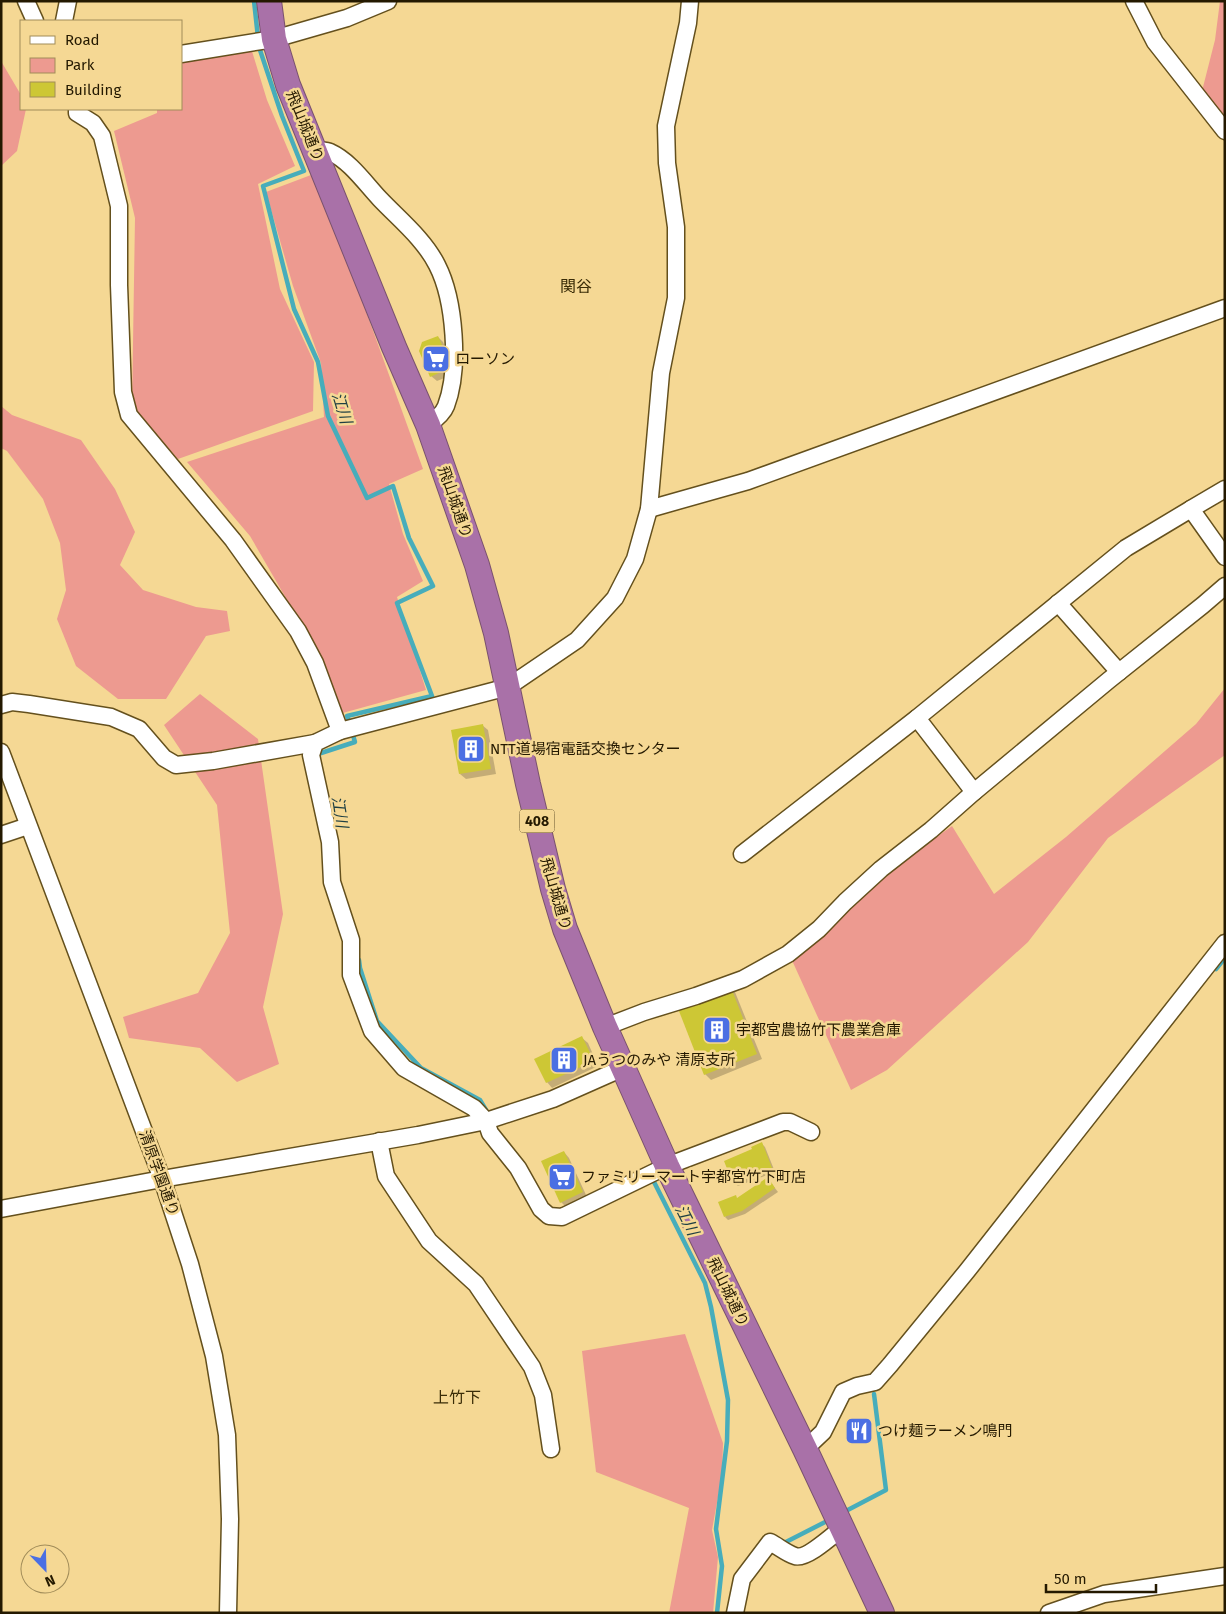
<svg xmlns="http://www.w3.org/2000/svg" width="1226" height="1614" viewBox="0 0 1226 1614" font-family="'Fira Sans','Noto Sans JP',sans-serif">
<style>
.green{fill:#ed9a90}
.shadow{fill:#0003}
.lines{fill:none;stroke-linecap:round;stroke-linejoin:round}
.stream{stroke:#47adbb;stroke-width:4.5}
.building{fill:#cdc735}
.minor-casing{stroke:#64501d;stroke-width:19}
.highway-casing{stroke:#7a526d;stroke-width:26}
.minor{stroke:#fff;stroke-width:16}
.highway{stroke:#a971a8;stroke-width:24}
.labels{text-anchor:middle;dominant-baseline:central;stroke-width:5;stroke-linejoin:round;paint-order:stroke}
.shield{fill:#f5d894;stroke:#63522c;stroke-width:1}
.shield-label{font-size:14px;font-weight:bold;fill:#241900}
.street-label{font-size:15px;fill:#241900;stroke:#f5d894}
.poi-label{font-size:15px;fill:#241900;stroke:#f5d894;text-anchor:start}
.neighbourhood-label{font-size:16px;fill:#3a2c07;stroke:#f5d894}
.water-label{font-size:16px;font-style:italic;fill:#1f3f43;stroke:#f5d894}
</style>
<rect width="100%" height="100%" fill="#f5d894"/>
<g class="green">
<polygon points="1220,1 1225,1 1225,123 1202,91 1215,40"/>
<polygon points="251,48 267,100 295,166 258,184 280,289 314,362 313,411 178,459 132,406 135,218 114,131 157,113 157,109 181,109 181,61"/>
<polygon points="1,61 21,95 21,109 26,109 17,151 1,166"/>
<polygon points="311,175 350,267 423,469 389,484 403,534 423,581 397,597 426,690 339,714 305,631 250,536 187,462 324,417 321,363 293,286 266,192"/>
<polygon points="1,406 12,415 81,440 115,489 135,532 120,565 143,590 196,607 227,611 230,631 206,636 166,699 118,699 76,666 57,619 66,590 60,543 43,499 7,451 1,448"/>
<polygon points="1225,688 1225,755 1108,838 1028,942 887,1070 851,1090 785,945 952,826 994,894 1066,837 1196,724"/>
<polygon points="200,694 258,739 283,914 263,1007 279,1064 237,1082 200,1048 129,1038 123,1017 198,993 230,933 217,805 164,725"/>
<polygon points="685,1334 723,1443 722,1475 712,1530 718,1557 713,1613 669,1613 689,1508 596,1472 582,1351"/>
</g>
<g class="shadow">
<polygon points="438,337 443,342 457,373 437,381 431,376"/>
<polygon points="482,725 488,730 496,774 466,779 460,774"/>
<polygon points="730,987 735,992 762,1059 711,1080 705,1074"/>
<polygon points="582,1038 588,1043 598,1066 552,1088 547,1082"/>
<polygon points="762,1144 765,1147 775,1172 738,1186 734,1183"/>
<polygon points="564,1152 569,1158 587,1197 566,1207 561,1202"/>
<polygon points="768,1179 778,1192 745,1214 728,1220 725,1217 738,1199"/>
</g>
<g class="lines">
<g class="stream">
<polyline points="254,1 259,47 282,116 304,171 263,186 294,309 318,362 328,416 367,498 393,486 409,538 433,586 397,603 432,696 347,716 350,724"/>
<polyline points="319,757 318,754 355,742 352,732"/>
<polyline points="359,960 360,968 377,1021 421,1068 480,1100 486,1110"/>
<polyline points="1216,969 1225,958"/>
<polyline points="652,1178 705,1283 711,1307 728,1400 727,1441 716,1529 722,1566 717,1613"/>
<polyline points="842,1513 886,1490 874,1394"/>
<polyline points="782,1544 831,1519"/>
</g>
</g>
<g class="building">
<polygon points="438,336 452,367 430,377 419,351 422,342"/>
<polygon points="483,724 491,769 459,774 451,730"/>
<polygon points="730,985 757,1054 704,1075 677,1006"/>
<polygon points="582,1036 594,1061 546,1083 534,1059"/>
<polygon points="762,1142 772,1168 733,1184 724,1161 752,1149 751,1147"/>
<polygon points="564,1151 583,1192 560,1203 541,1161"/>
<polygon points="768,1177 775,1188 742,1211 724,1217 718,1202 736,1195 737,1198"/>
</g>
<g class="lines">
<defs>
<g id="minor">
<polyline points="26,1 35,21"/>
<polyline points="690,1 688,23 666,126 667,163 676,227 676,298 661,373 649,509 635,559 615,598 577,640 508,687 340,731 315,743 311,755 330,842 332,882 351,940 351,975 372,1031 404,1068 474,1108 486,1121 490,1133 518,1168 541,1209 549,1216 562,1217 667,1166 783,1122 790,1122 811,1132"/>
<polyline points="1134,1 1155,42 1225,131"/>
<polyline points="64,21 68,1"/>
<polyline points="181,54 274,39 347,18 388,1"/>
<polyline points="77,109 77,113 93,123 102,136 119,206 119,285 123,392 129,415 233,540 298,631 315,663 340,731"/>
<path d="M315 150C319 151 326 150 330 152 350 161 365 183 380 199 399 219 424 239 437 265 455 300 460 369 446 406 443 414 435 420 428 425"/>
<polyline points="1225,489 1191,509 1225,557"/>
<polyline points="649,509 748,481 1225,308"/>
<polyline points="1058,603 1119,672"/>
<polyline points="1,705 12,702 29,704 111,717 139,729 164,758 176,765 213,761 315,743"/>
<polyline points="917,718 974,792"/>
<polyline points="1,752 162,1179 190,1264 214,1356 227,1435 230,1519 228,1613"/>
<polyline points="1,835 28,826"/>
<polyline points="742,854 917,718 1126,548 1191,509"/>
<polyline points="605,1027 644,1012 696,996 743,979 788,954 819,929 845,902 881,869 931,830 974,792 1109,680 1203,605 1225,586"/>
<polyline points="379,1141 386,1176 429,1241 476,1284 532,1367 543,1395 551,1449"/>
<polyline points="1,1209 162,1179 418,1135 486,1121 553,1099 623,1068"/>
<polyline points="805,1449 823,1432 843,1392 857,1386 875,1382 890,1365 967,1271 1225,943"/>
<path d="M735 1613 742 1579 770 1542C778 1546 786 1553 795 1556 806 1560 833 1535 842 1528"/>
<polyline points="1049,1613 1104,1594 1225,1576"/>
</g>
<polyline id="highway" points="269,1 274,39 288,85 394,347 428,425 477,565 496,633 528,784 553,889 565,929 605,1027 667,1166 805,1449 882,1613"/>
</defs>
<use href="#minor" class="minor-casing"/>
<use href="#highway" class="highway-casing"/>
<use href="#minor" class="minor"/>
<use href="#highway" class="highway"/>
</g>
<defs>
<symbol id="supermarket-square" viewBox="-11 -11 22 22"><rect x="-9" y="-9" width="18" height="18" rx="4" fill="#4b6fe3" stroke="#f5d894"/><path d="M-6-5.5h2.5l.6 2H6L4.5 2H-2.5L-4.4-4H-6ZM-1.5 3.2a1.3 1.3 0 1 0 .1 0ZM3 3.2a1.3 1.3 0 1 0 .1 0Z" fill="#fff"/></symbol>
<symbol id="building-square" viewBox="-11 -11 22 22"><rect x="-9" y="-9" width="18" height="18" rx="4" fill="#4b6fe3" stroke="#f5d894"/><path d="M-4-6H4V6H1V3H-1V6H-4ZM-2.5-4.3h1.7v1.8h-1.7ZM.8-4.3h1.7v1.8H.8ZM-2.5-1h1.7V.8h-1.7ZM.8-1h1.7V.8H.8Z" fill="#fff"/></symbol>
<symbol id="restaurant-square" viewBox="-11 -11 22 22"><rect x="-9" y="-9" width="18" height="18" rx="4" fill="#4b6fe3" stroke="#f5d894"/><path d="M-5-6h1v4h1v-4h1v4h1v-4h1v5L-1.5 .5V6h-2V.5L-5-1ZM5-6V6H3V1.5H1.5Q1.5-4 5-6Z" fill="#fff"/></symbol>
</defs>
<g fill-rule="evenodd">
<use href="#supermarket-square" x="420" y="343" width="32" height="32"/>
<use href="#building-square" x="455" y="733" width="32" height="32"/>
<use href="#building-square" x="701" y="1014" width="32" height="32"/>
<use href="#building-square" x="548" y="1044" width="32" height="32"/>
<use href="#supermarket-square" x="546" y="1161" width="32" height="32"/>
<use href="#restaurant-square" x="843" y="1415" width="32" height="32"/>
</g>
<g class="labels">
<rect class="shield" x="519.5" y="809.5" width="35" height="23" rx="4"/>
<g class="shield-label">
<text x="537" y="821">408</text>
</g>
<g class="street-label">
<text transform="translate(305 126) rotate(68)">飛山城通り</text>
<text transform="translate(455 502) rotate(71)">飛山城通り</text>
<text transform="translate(556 894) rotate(74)">飛山城通り</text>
<text transform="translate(159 1173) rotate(70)">清原学園通り</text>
<text transform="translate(728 1292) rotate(64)">飛山城通り</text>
</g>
<g class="poi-label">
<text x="455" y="359">ローソン</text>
<text x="490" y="749">NTT道場宿電話交換センター</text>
<text x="736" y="1030">宇都宮農協竹下農業倉庫</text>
<text x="583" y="1060">JAうつのみや 清原支所</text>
<text x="581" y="1177">ファミリーマート宇都宮竹下町店</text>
<text x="878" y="1431">つけ麺ラーメン鳴門</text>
</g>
<g class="neighbourhood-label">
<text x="576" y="286">関谷</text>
<text x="457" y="1397">上竹下</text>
</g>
<g class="water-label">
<text transform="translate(342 408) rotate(73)">江川</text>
<text transform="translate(340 812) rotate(81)">江川</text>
<text transform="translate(687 1220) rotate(63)">江川</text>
</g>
</g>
<rect width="1226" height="1614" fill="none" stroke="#241900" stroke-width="5"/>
<rect x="20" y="20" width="162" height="90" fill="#f5d894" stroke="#a18c59"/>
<rect x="30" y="36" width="25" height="8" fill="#ffffff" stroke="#a18c59"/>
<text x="65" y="45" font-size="15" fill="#241900">Road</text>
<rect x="30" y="58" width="25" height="15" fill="#ed9a90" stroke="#a18c59"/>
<text x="65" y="70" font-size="15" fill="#241900">Park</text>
<rect x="30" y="82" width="25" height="15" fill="#cdc735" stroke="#a18c59"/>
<text x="65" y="95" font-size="15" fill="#241900">Building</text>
<g transform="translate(45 1569) rotate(157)"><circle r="24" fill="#f5d894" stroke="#a18c59"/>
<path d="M0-4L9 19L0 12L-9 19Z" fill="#4b6fe3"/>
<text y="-8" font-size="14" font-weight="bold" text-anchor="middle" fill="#241900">N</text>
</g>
<path d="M1046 1584v8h110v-8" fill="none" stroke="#241900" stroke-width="2.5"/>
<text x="1054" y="1584" font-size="15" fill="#241900" stroke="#f5d894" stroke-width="4" paint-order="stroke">50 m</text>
</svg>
